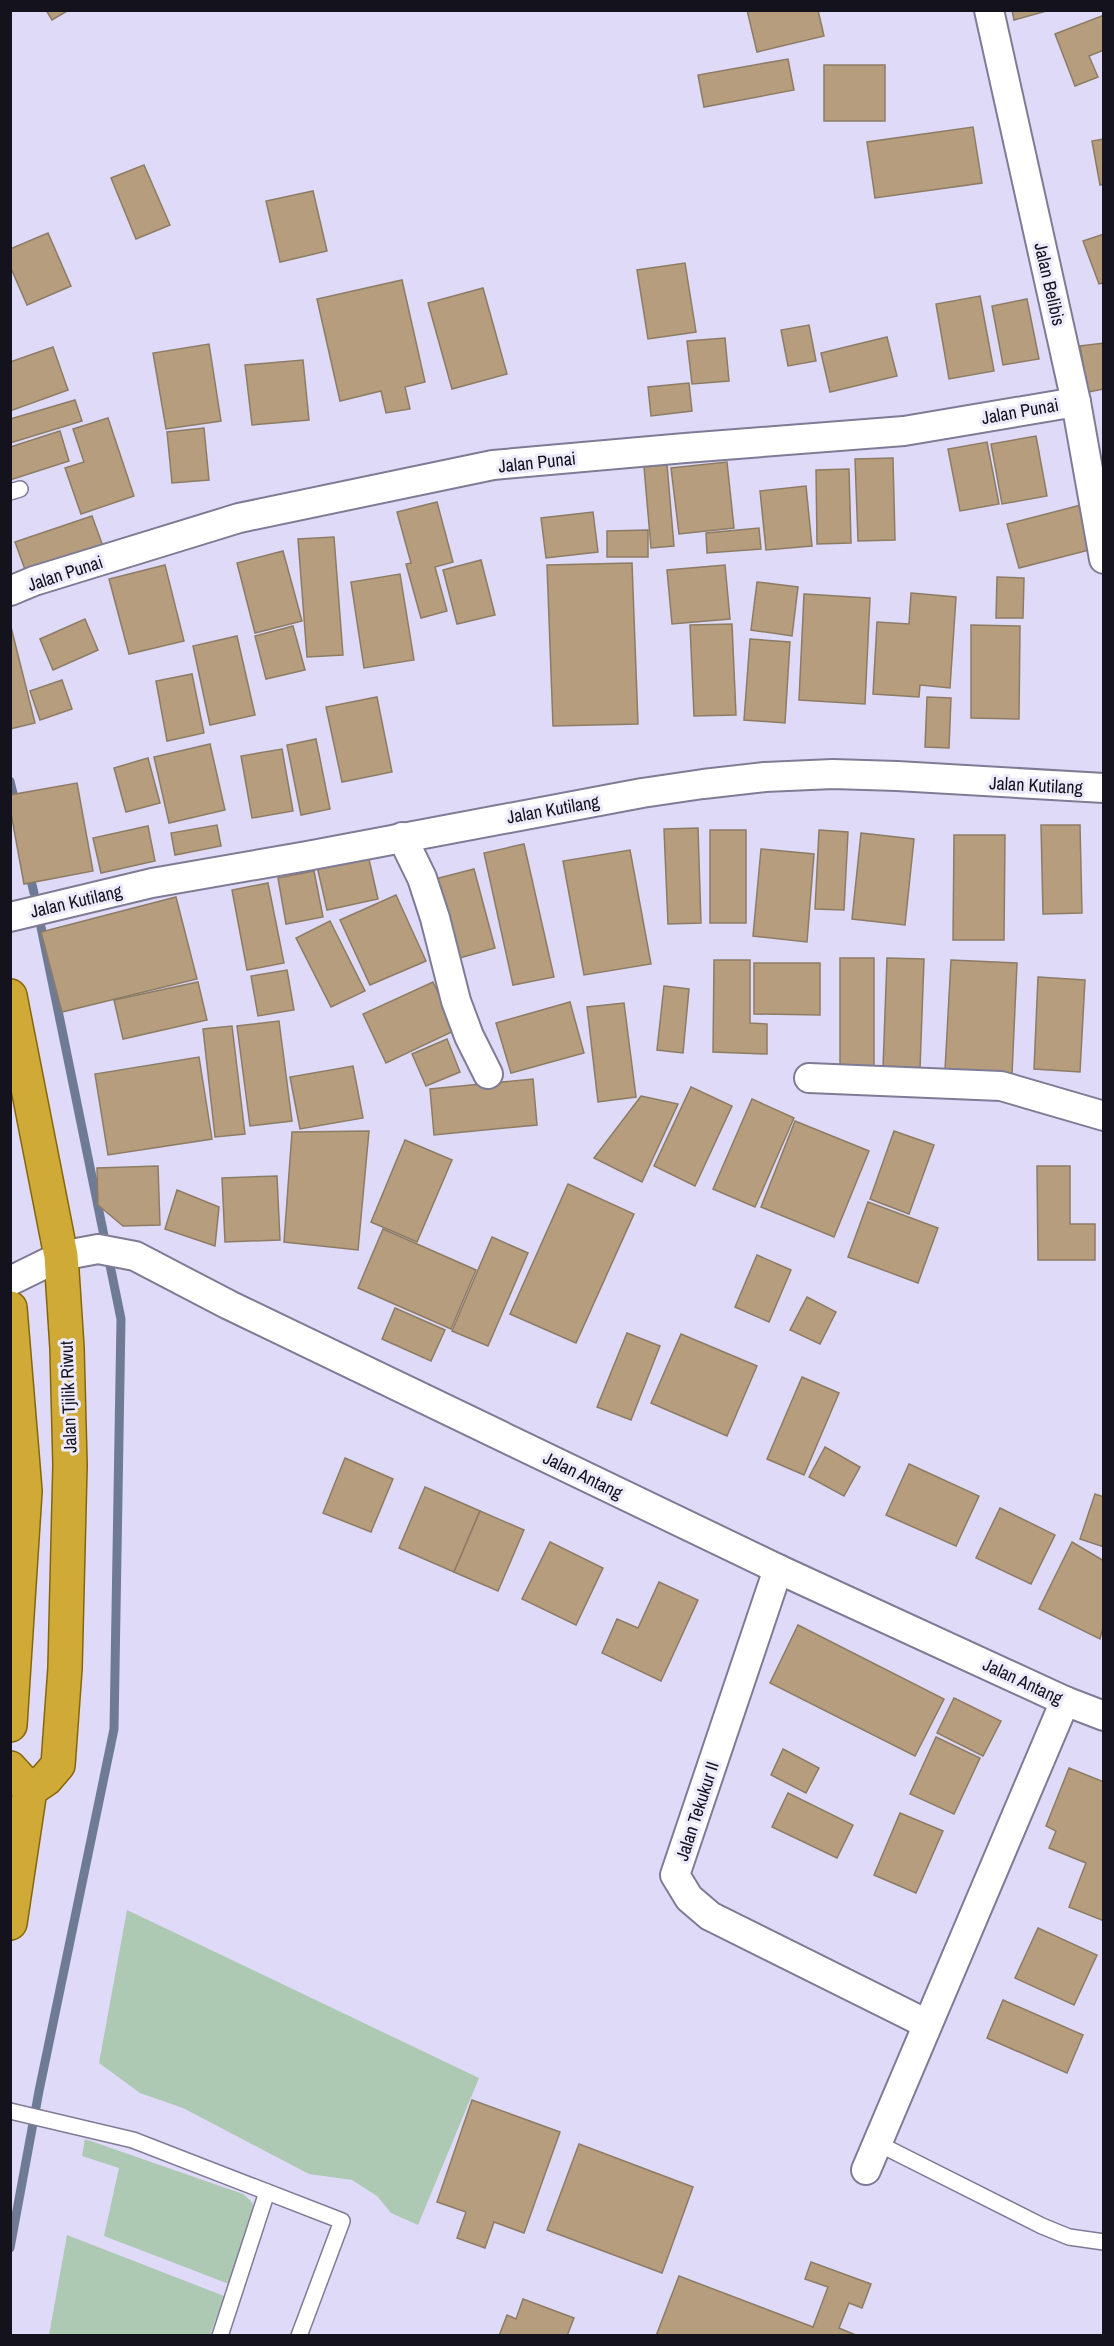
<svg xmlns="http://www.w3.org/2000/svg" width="1114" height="2346" viewBox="0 0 1114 2346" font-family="'Archivo Narrow',sans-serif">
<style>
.green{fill:#adc8b3}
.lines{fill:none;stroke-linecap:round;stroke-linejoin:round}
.stream{stroke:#6f7b95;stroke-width:9}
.building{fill:#b59d7d;stroke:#8d7c65;stroke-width:1.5}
.service-casing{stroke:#807b95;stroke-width:18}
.minor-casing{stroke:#807b95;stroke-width:32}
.trunk-casing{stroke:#86660d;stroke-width:36}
.service{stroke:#fff;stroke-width:15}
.minor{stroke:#fff;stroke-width:28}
.trunk{stroke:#cfaa37;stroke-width:33}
.labels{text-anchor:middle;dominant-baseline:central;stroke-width:6;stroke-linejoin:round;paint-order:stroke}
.street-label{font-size:18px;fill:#14121c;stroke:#ece9fb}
</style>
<rect width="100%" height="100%" fill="#dfdaf7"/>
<g class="green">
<polygon points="127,1910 479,2078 418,2225 391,2213 377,2196 352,2180 309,2174 183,2108 140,2093 99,2063"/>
<polygon points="85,2139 243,2194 252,2202 255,2212 229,2284 104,2236 119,2168 82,2156"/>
<polygon points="67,2235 224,2296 210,2335 49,2335"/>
</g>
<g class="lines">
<g class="stream">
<polyline points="10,781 16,806"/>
<polyline points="29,872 34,893"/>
<polyline points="10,2248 39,2091 114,1729 121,1319 41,927"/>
</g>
</g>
<g class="building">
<polygon points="46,10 69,10 52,20"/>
<polygon points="747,10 818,10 824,36 757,52"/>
<polygon points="1012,10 1050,10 1014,20"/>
<polygon points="1104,15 1104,50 1089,56 1098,77 1075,86 1055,34"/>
<polygon points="788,59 794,90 704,107 698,75"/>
<rect x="824" y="65" width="61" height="56"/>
<polygon points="973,127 982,183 875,198 867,142"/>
<polygon points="1104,139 1104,184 1100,185 1092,141"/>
<polygon points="144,165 170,225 136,239 111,178"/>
<polygon points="313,191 327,251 280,262 266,201"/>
<polygon points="48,233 71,286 27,305 10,266 10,249"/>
<polygon points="1104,234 1104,283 1099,284 1083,241"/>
<polygon points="685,263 696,332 648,339 637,270"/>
<polygon points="402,280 425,382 405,387 410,409 386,413 381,391 340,401 317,299"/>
<polygon points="483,288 507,374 452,389 428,303"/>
<polygon points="980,296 994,371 949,379 936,304"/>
<polygon points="1027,299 1039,359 1003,365 992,306"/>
<polygon points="809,325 816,361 788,366 781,330"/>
<polygon points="887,337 897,376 830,392 821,353"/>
<polygon points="725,338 729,381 692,384 687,341"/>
<polygon points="1104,343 1104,389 1088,392 1080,346"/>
<polygon points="209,344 221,421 166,429 153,353"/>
<polygon points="53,347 68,390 10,411 10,362"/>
<polygon points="303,360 309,420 252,425 245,365"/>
<polygon points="689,383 692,411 651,416 648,387"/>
<polygon points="75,400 82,421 10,443 10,419"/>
<polygon points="108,418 134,496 81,514 65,468 84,462 73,429"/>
<polygon points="204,428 209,480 172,483 167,432"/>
<polygon points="60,431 69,461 10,480 10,447"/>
<polygon points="1036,436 1047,496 1002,504 991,444"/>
<polygon points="987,442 999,504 960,511 948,449"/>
<polygon points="893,458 895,540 858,541 855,459"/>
<polygon points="727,462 734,528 679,534 671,468"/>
<polygon points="667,465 674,546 651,548 644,467"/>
<polygon points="849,469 851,543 817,544 816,470"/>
<polygon points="806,486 812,546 766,550 760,491"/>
<polygon points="437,502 453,562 435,567 447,611 421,618 406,564 411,563 397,512"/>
<polygon points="1081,505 1093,549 1019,568 1007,524"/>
<polygon points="593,512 598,552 546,558 541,518"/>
<polygon points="92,516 104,549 27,575 15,542"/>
<polygon points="759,528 761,549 707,553 706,533"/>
<polygon points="648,530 648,557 607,557 607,531"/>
<polygon points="334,537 343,655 307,657 298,539"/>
<polygon points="283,551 302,621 255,633 237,563"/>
<polygon points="481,560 495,615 457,624 443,570"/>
<polygon points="632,563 638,724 553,726 547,565"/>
<polygon points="165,565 184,641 129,654 109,579"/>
<polygon points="725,565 730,619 672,624 667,570"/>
<polygon points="400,574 414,660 364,668 351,582"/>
<polygon points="997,577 1024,578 1023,618 996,618"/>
<polygon points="757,582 798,587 792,636 751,630"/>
<polygon points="911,593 956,597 950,688 920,685 919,697 873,694 877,622 909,624"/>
<polygon points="804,594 870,598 865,704 799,700"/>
<polygon points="85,619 98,650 53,670 40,639"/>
<polygon points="10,623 35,723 10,729"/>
<polygon points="732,624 736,715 694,716 690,625"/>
<polygon points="971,625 1020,626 1019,719 971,718"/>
<polygon points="293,626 305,670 266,679 255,636"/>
<polygon points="237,636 255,715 210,725 193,646"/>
<polygon points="750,639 790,642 785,723 744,720"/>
<polygon points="192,674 204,733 167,741 156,681"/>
<polygon points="62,680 72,709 40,720 30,691"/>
<polygon points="377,697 392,772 342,782 326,707"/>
<polygon points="927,697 951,698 949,748 925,747"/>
<polygon points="316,739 330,809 301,815 287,745"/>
<polygon points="210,744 225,810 169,823 154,757"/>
<polygon points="282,749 293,811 252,818 241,756"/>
<polygon points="148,758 160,803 126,812 114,768"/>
<polygon points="77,783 93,871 24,884 10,808 10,795"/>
<polygon points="217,825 221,846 175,855 171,833"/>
<polygon points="1041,825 1080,825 1082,913 1043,914"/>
<polygon points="148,826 155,861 101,873 93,838"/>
<polygon points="698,828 701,923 668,924 664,829"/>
<rect x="710" y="830" width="36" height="93"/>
<polygon points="819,830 848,832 844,910 815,909"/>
<polygon points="861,833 914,839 905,925 852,919"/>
<polygon points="954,835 1005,835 1004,940 953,940"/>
<polygon points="524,844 554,977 513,985 484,853"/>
<polygon points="761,849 814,854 807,942 753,936"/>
<polygon points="630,850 651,964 584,975 563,861"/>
<polygon points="368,855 378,899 327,910 317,866"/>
<polygon points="474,869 495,948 456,959 435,879"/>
<polygon points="314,871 323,917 286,924 278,878"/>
<polygon points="268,883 284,963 247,970 232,890"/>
<polygon points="396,895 426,961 370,985 340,920"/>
<polygon points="176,897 197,979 62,1012 41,932"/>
<polygon points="330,921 365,991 331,1007 296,938"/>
<polygon points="840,958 874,958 874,1069 840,1068"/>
<polygon points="887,958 924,959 920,1069 883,1068"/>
<polygon points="714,960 750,960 750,1023 767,1024 767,1054 713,1052"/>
<polygon points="951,960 1017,963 1012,1074 945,1070"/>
<polygon points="754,963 820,963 820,1015 754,1014"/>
<polygon points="287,970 294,1010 258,1016 251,976"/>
<polygon points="1038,977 1085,980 1080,1072 1034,1069"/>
<polygon points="198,982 207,1020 123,1039 114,1000"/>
<polygon points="433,982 456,1030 386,1063 363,1014"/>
<polygon points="664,986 689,989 683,1053 657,1050"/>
<polygon points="570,1002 584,1053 511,1073 496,1023"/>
<polygon points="624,1003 636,1097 598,1102 587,1007"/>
<polygon points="279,1021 292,1121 250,1126 237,1026"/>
<polygon points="232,1026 245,1134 215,1137 203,1029"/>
<polygon points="447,1039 460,1072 426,1086 412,1054"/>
<polygon points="199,1057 212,1139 108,1155 95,1074"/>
<polygon points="353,1066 363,1118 300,1129 290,1077"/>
<polygon points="533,1079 537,1125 434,1135 430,1089"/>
<polygon points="691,1087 732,1106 695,1186 654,1166"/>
<polygon points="641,1096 678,1104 642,1182 594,1158"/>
<polygon points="752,1099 794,1118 755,1207 713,1189"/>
<polygon points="795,1121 869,1151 834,1237 761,1207"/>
<polygon points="369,1131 358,1250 284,1242 292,1132"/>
<polygon points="894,1131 934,1145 909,1214 870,1199"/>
<polygon points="405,1140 452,1160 417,1242 371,1222"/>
<polygon points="158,1166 160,1225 123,1226 98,1205 97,1168"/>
<polygon points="1037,1166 1070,1166 1070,1224 1095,1224 1095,1260 1038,1260"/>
<polygon points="277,1176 280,1240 225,1242 222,1178"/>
<polygon points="568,1184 634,1214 576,1343 510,1314"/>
<polygon points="177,1190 219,1207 215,1246 165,1229"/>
<polygon points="868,1202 938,1228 918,1283 848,1257"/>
<polygon points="383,1229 476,1270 451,1329 358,1288"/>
<polygon points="492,1237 528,1253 488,1346 452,1331"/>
<polygon points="757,1255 791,1270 769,1322 735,1307"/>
<polygon points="807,1297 836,1312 820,1344 790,1330"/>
<polygon points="395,1308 445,1330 431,1361 382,1339"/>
<polygon points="627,1333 660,1346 631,1420 597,1407"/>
<polygon points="681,1334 757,1366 727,1436 651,1403"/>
<polygon points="802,1377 839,1393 804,1475 767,1459"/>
<polygon points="825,1447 860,1467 844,1496 809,1477"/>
<polygon points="345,1458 393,1479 371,1532 323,1513"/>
<polygon points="909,1464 979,1496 956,1546 886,1515"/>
<polygon points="425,1487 480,1511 454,1572 399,1548"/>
<polygon points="1095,1494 1104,1497 1104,1547 1080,1539"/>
<polygon points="1000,1508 1055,1535 1031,1584 976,1558"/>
<polygon points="480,1511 524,1530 498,1591 454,1572"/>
<polygon points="550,1542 603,1568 576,1625 522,1599"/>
<polygon points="1072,1542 1104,1561 1104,1623 1100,1639 1039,1609"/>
<polygon points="659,1582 698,1600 661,1681 602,1653 617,1619 638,1628"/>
<polygon points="798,1625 944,1699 915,1756 770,1683"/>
<polygon points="954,1698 1001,1721 983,1756 937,1733"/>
<polygon points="936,1737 980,1758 954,1814 910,1794"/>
<polygon points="783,1749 819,1768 806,1793 771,1775"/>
<polygon points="1069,1768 1104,1782 1104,1921 1069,1907 1086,1863 1049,1848 1056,1831 1046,1826"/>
<polygon points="788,1793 853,1825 837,1858 772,1827"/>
<polygon points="900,1813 943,1831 916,1893 874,1875"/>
<polygon points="1038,1928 1097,1955 1074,2005 1015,1978"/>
<polygon points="1003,2000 1083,2035 1067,2073 987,2038"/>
<polygon points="472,2100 560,2132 524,2233 494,2222 485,2248 457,2238 466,2212 437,2202"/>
<polygon points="579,2144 693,2187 662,2273 547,2230"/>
<polygon points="811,2262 871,2284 862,2308 849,2303 839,2328 858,2336 656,2336 679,2276 813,2327 828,2287 805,2279"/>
<polygon points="523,2299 574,2318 567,2336 499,2336 507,2315 516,2319"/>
</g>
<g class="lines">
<defs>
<g id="service">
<polyline points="10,492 20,489"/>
<polyline points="10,2111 133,2140 342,2221 299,2336"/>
<polyline points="877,2143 1042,2226 1069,2237 1104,2242"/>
<polyline points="220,2336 267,2192"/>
</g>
<g id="minor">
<polyline points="989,10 1076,402 1104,559"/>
<polyline points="10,591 34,581 239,518 493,465 685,448 904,431 1076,402"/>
<polyline points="402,837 422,878 435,918 456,1001 469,1036 488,1074"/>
<polyline points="10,917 152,883 307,856 642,793 703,784 765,777 833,774 897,776 1104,788"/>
<polyline points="809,1078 1001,1086 1104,1116"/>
<polyline points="10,1281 61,1256 98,1249 135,1256 229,1305 778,1569 1065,1701 1104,1716"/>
<polyline points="778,1569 675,1875 689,1898 710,1916 927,2024"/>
<polyline points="866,2170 1065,1701"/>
</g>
<g id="trunk">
<polyline points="10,996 61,1256 67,1348 70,1465 65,1668 58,1765 46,1779 30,1790 10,1923"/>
<polyline points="10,1308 25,1491 10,1725"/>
<polyline points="10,1768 30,1790"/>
</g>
</defs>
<use href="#service" class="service-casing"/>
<use href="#minor" class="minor-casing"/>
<use href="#trunk" class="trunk-casing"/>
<use href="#service" class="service"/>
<use href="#minor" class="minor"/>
<use href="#trunk" class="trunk"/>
</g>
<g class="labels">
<g class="street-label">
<text transform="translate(1050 284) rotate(77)">Jalan Belibis</text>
<text transform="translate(1020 411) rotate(-10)">Jalan Punai</text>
<text transform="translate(537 462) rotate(-6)">Jalan Punai</text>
<text transform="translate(65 573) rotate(-18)">Jalan Punai</text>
<text transform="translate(1036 785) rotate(3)">Jalan Kutilang</text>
<text transform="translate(553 809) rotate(-10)">Jalan Kutilang</text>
<text transform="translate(76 901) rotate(-13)">Jalan Kutilang</text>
<text transform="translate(68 1397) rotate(-92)">Jalan Tjilik Riwut</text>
<text transform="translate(583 1475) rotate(26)">Jalan Antang</text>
<text transform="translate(1023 1681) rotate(25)">Jalan Antang</text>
<text transform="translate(697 1811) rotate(-72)">Jalan Tekukur II</text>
</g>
</g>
<rect width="1114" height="2346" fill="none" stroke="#14121c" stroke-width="24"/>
</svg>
